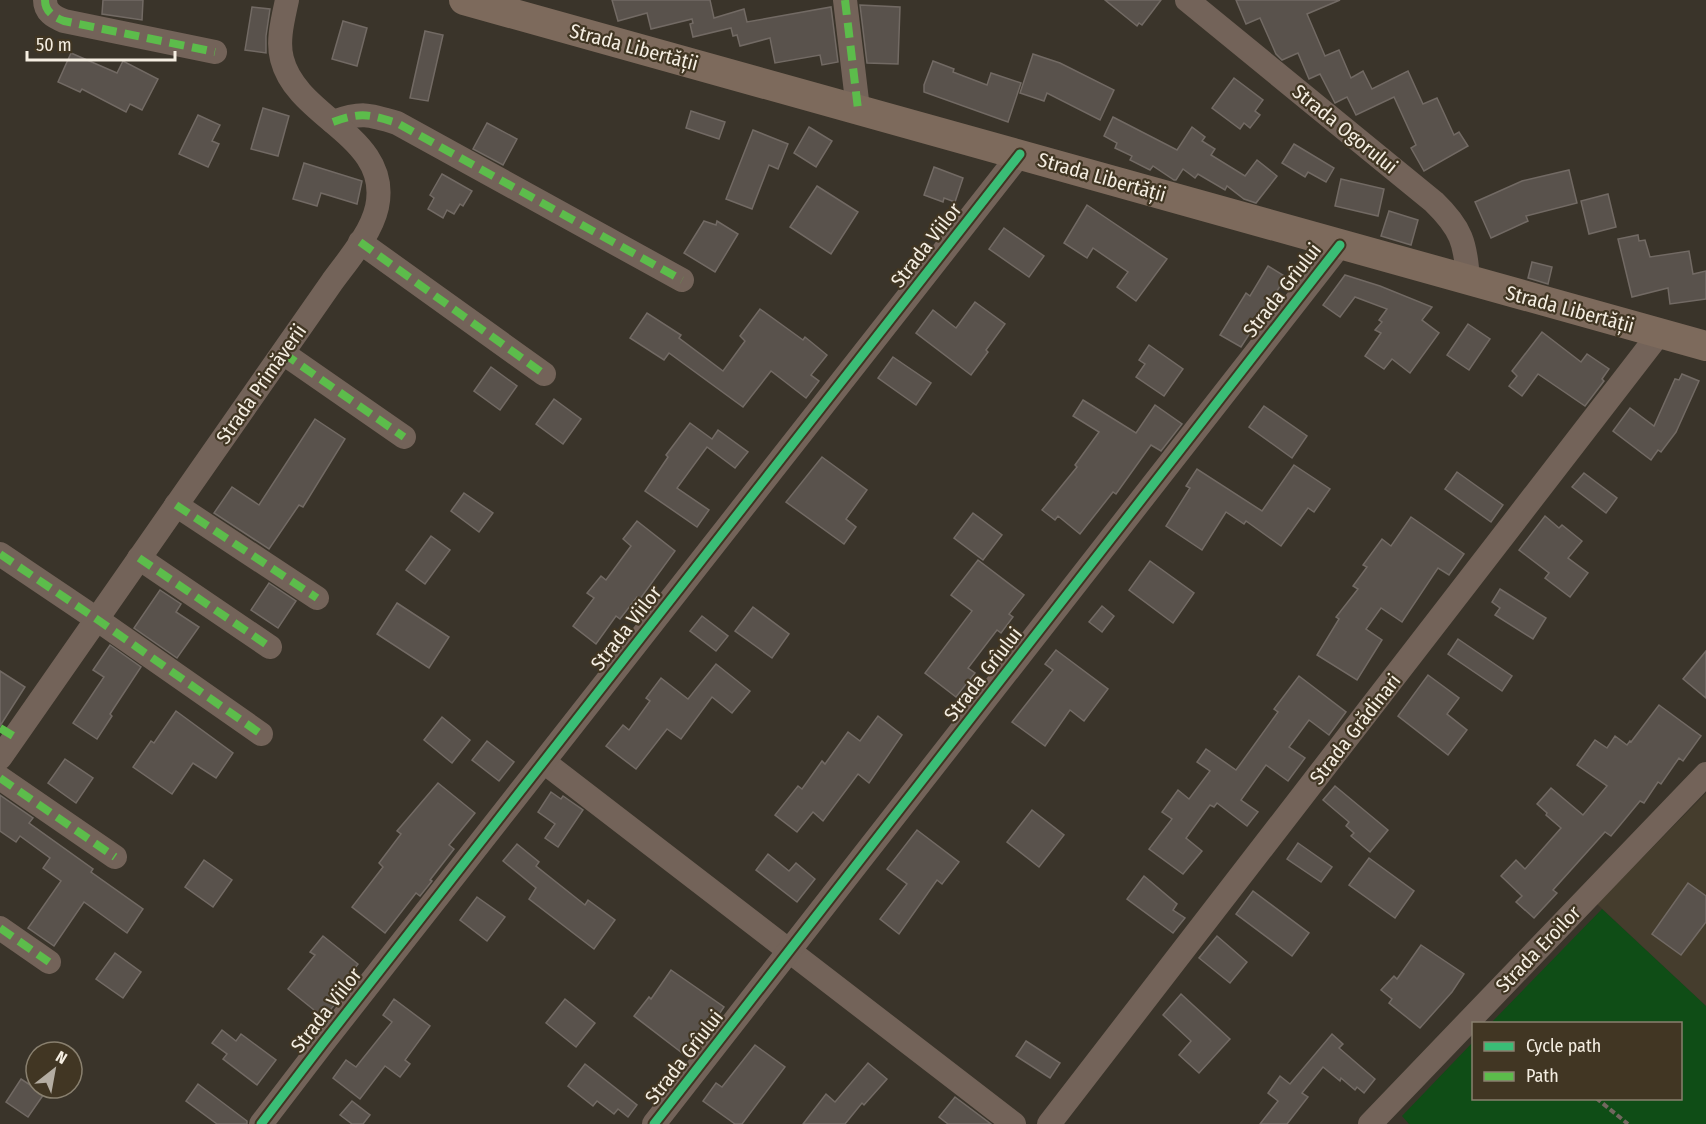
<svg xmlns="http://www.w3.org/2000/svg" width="1706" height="1124" viewBox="0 0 1706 1124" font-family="'Fira Sans Condensed',sans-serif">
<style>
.medical{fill:#453d2d}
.green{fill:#0f4d16}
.building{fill:#59524c;stroke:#726a64;stroke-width:1.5}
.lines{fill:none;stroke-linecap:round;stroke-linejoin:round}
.path{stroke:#72675f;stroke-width:4;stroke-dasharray:6 3;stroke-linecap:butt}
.minor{stroke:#736359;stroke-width:24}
.major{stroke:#7d6a5c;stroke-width:30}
.quiet{stroke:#5cbc4b;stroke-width:8;stroke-dasharray:15 8;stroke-linecap:butt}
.cycleway-casing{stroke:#413623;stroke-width:13}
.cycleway{stroke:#3abd76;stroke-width:9}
.labels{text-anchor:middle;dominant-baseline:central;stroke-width:4.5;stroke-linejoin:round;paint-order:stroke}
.street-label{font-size:20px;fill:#f5eee2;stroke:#413623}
</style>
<rect width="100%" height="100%" fill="#3a342a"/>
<polygon class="medical" points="1706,793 1706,1006 1597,904"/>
<polygon class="green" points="1602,909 1706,1006 1706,1124 1409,1124 1402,1116 1473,1042 1474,1098 1680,1098 1680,1024 1491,1023"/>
<g class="building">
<polygon points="103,0 143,0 142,20 102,14"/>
<polygon points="612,0 710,0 714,18 744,9 747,22 831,7 838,62 822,65 820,55 775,63 770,38 740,46 737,35 733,36 731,28 693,37 690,24 693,23 692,19 651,29 647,13 618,21"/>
<polygon points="1105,0 1161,0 1142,25 1139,23 1137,26"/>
<polygon points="1236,0 1340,0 1307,14 1325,56 1339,50 1351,78 1363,71 1372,89 1408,71 1423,104 1437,98 1454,135 1459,132 1468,146 1424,171 1411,148 1416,145 1394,97 1356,115 1347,97 1335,103 1320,74 1309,79 1298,53 1282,60 1276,54 1260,18 1246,24"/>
<polygon points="860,5 900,7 898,64 867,63"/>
<polygon points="252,7 270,9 266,36 266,53 245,50"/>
<polygon points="343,21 367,28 357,66 332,59"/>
<polygon points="425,31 443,35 428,101 410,98"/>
<polygon points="71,53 117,73 123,61 158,79 142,110 130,104 126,112 82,89 80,92 58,82"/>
<polygon points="1033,54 1060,63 1114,90 1100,120 1047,93 1044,101 1020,93"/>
<polygon points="933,61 954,69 953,72 987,85 991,73 1021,83 1008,122 924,92 924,85"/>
<polygon points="1234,78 1263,100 1255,111 1260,115 1250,128 1244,123 1240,129 1212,108"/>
<polygon points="263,108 289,116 278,156 251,149"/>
<polygon points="691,111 725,122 719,139 686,128"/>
<polygon points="198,115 220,125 212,141 219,144 208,167 179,154"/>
<polygon points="1113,117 1177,150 1192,127 1205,137 1202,141 1215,149 1211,155 1245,176 1257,160 1277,176 1256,203 1244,199 1227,186 1225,190 1198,174 1195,178 1183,169 1176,180 1174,180 1153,166 1150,170 1130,160 1132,156 1115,148 1117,143 1104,136"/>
<polygon points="487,123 517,139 503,165 473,149"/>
<polygon points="809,127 832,141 816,167 794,153"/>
<polygon points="753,130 788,144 778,169 769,165 752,209 726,199"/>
<polygon points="1294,144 1334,168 1326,182 1308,172 1305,177 1282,163"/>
<polygon points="304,163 362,181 357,204 321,193 317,206 293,199"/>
<polygon points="934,167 963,178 955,202 944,198 943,202 924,195"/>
<polygon points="1569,170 1577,203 1526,216 1528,221 1491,238 1475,202 1522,181"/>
<polygon points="442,174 472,191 463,206 460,204 454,214 447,210 443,218 428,209 434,198 430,195"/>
<polygon points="1341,179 1384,189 1378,216 1335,206"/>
<polygon points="817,186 858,212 831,254 790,227"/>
<polygon points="1608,194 1616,227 1589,234 1581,201"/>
<polygon points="1087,205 1167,259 1136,301 1117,287 1128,272 1093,248 1087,258 1064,243"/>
<polygon points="1389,211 1418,220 1411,245 1381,236"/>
<polygon points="704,221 716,225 717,221 738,234 715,272 684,253"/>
<polygon points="1004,228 1044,256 1029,277 989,249"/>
<polygon points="1638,235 1639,241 1645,240 1650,257 1689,251 1693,274 1706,271 1706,299 1670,304 1668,288 1632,297 1618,239"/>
<polygon points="1532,262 1552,267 1548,284 1528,278"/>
<polygon points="1268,266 1286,277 1241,347 1220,335 1246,293 1250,296"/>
<polygon points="1345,275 1380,286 1432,307 1422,320 1439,333 1410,373 1392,359 1384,369 1365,356 1381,333 1375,330 1382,322 1379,320 1387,309 1355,297 1340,317 1323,305"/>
<polygon points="975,302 1005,324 986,350 988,352 971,375 916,333 933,310 956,328"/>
<polygon points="760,309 803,340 805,337 827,355 811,375 819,381 806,398 771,371 743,407 669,353 664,360 630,338 647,313 681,335 679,338 723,371 745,341 740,336"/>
<polygon points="1468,324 1490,339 1469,370 1447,355"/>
<polygon points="1542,332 1581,362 1587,354 1609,369 1602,379 1604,381 1585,406 1538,374 1522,396 1509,386 1517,376 1512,371"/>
<polygon points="1149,345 1183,369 1164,396 1136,377 1145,364 1139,360"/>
<polygon points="893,357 931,383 916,405 878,378"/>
<polygon points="491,367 517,386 500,410 474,391"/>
<polygon points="1682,374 1699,381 1676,432 1661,452 1658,450 1651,460 1613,431 1630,408 1654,426 1675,379 1679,380"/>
<polygon points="554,399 581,419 563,444 536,424"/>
<polygon points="1083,400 1136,433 1155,405 1182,424 1161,451 1151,445 1116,494 1113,492 1080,534 1058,516 1055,520 1042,510 1077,467 1075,465 1099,432 1073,416"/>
<polygon points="1264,406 1307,436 1292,458 1249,427"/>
<polygon points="315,419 345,439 303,507 299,505 269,549 214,513 232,487 259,505"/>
<polygon points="690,423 712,439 718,430 748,452 735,468 707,447 677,488 709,510 697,527 645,491 668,457 666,455"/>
<polygon points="822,457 867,490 846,519 856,527 844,544 786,502"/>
<polygon points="1294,465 1330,489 1314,512 1308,508 1281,546 1246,521 1244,524 1226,512 1202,550 1166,526 1190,488 1186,486 1197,469 1262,511"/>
<polygon points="1457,472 1503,505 1491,522 1445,489"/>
<polygon points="1584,473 1617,498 1606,513 1572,487"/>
<polygon points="464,493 493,513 479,532 451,511"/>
<polygon points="973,513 1002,535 983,560 954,538"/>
<polygon points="1545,516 1559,528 1562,525 1582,541 1568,558 1588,573 1570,597 1545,578 1549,573 1519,550"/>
<polygon points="1411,517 1464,554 1449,575 1438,568 1402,622 1381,608 1366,629 1382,640 1357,680 1317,655 1339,619 1336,617 1358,589 1353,586 1367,567 1363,565 1382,539 1391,546"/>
<polygon points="637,521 675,551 640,599 637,597 620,619 616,616 596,644 573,626 594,598 587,593 601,576 606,580 631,546 623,539"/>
<polygon points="431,536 450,550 425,584 406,570"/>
<polygon points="978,560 1024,595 1009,614 1013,617 1001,633 997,630 968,668 975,673 956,697 925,673 972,611 951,595"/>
<polygon points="1150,561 1194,593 1173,623 1129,590"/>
<polygon points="269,583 296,601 278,628 251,610"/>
<polygon points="1500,589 1546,618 1533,639 1495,615 1500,608 1492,602"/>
<polygon points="160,590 181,604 176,612 199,627 177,658 134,628"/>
<polygon points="397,603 449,637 429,668 377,634"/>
<polygon points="1102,606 1114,616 1102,632 1089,622"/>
<polygon points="753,607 789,634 772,658 735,631"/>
<polygon points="702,616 728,636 716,651 690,631"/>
<polygon points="1458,639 1512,676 1502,691 1448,654"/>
<polygon points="110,645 141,667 110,714 112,716 97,739 73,723 104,677 93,670"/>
<polygon points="1056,650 1108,689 1084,721 1070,710 1045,746 1012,722 1053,670 1045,664"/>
<polygon points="1706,651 1706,698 1683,679"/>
<polygon points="716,664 750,691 732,713 712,697 681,739 667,729 636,769 606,746 623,725 629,730 650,701 646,698 661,678 688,699"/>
<polygon points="0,671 25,687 0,726"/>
<polygon points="1428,675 1459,698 1447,714 1467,730 1448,755 1398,716"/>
<polygon points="1299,676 1346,712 1329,735 1309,720 1289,747 1305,758 1288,781 1266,765 1241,800 1258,812 1247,826 1217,803 1214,807 1210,805 1186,838 1202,851 1183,874 1149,849 1172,819 1162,812 1178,790 1189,799 1210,771 1197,762 1206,749 1236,770 1278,712 1274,709"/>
<polygon points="1659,705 1701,736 1683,761 1679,758 1661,784 1658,782 1644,803 1640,801 1611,836 1605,832 1553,890 1557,893 1534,918 1516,902 1522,896 1501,876 1516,860 1525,869 1561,828 1546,815 1547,813 1537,804 1551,788 1583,815 1607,786 1577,765 1595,740 1607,748 1615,736 1627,745 1630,741 1631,742"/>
<polygon points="176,711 233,753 216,778 193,763 172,794 133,767 151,741 154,743"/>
<polygon points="878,716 902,735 869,783 858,774 823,821 813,812 797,832 775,815 798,786 802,789 822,761 825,764 848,732 860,741"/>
<polygon points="442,717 470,740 452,763 424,740"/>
<polygon points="487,741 514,762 499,781 472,760"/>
<polygon points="65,759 93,778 76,803 48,783"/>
<polygon points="438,783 475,813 449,845 454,849 430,880 432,881 420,896 416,893 385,933 352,907 383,867 379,863 401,834 397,831"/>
<polygon points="1335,786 1388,830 1370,852 1351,836 1354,833 1346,826 1349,822 1323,800"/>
<polygon points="551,792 561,799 563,796 583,810 558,847 545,838 555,824 538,812"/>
<polygon points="0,795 33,818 29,823 93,869 91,872 143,909 127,933 84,902 54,946 28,928 61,881 43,868 50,858 20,836 16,842 0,831"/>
<polygon points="1032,810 1064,835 1039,867 1007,842"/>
<polygon points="917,830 959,862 942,884 937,880 899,934 880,919 907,884 887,869"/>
<polygon points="1298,843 1332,867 1321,882 1287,859"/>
<polygon points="517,844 539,862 536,866 585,905 588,900 615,920 594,949 529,899 536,888 503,861"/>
<polygon points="768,854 789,871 796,863 815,879 797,902 756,870"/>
<polygon points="1369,858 1414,891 1395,918 1349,885"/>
<polygon points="204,860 232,880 213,907 185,887"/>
<polygon points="1144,876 1177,904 1173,910 1185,918 1173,933 1127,899"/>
<polygon points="1688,883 1706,896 1706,922 1681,955 1652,934"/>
<polygon points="1253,891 1309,933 1292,956 1236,914"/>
<polygon points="477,897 505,917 487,941 460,920"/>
<polygon points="323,936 358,964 329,1000 335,1004 324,1018 288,989 315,955 310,952"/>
<polygon points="1217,936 1247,962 1230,983 1199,958"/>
<polygon points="1421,945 1464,974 1452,992 1420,1028 1389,1003 1392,999 1381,990 1394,976 1397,979"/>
<polygon points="115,953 141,972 123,998 96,979"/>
<polygon points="671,970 724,1007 709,1029 707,1027 686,1056 634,1016 649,997 651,999"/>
<polygon points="1181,994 1230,1039 1199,1073 1179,1055 1191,1041 1163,1015"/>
<polygon points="394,999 430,1026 405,1060 410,1064 400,1077 385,1066 360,1099 333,1078 346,1060 356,1067 392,1022 383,1015"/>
<polygon points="565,999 595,1023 576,1047 546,1023"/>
<polygon points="222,1030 236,1041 241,1034 276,1060 257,1085 223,1059 227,1054 212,1043"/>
<polygon points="1332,1034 1343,1044 1339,1048 1375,1079 1364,1093 1357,1087 1355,1090 1341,1078 1340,1081 1323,1067 1302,1093 1308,1097 1287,1124 1260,1124 1278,1101 1268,1093 1280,1076 1290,1084"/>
<polygon points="1026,1041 1060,1063 1050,1078 1016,1056"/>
<polygon points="755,1045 785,1067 742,1124 735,1124 703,1101 716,1083 722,1087"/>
<polygon points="868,1063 887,1079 864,1105 862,1103 845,1124 803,1124 826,1094 835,1102"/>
<polygon points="585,1064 637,1105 628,1117 618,1109 614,1114 597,1101 593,1106 568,1086"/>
<polygon points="21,1079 44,1094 28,1117 6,1102"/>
<polygon points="198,1084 247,1121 247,1124 217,1124 186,1101"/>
<polygon points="955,1097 991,1124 948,1124 939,1117"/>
<polygon points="352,1101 370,1115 363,1124 352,1124 340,1115"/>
</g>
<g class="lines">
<polyline class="path" points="1596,1098 1628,1124"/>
<g class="minor">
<path d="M45 0C45 12 54 17 64 21L215 52"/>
<polyline points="845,0 858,109"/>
<path d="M1187 0 1434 202C1461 228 1466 243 1468 281"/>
<path d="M333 122C361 112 368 114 397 123L682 280"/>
<polyline points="360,242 544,374"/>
<polyline points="283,353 404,437"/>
<polyline points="176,505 317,598"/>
<polyline points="0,554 98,620 261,734"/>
<polyline points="139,558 270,647"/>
<path d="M0 758 332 282C348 260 371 234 377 207 392 136 297 119 282 59 277 41 283 19 287 0"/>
<polyline points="544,762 1014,1124"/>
<polyline points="0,778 115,857"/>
<polyline points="0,928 49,962"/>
<polyline points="261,1124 323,1043 1020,154"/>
<polyline points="654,1124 1340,245"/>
<polyline points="1049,1124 1659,334"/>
<polyline points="1370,1124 1706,774"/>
</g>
<polyline class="major" points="464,0 1706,346"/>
<g class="quiet">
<path d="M45 0C45 12 54 17 64 21L215 52"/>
<polyline points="845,0 858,109"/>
<path d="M333 122C361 112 368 114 397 123L682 280"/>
<polyline points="360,242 544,374"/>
<polyline points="283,353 404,437"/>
<polyline points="176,505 317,598"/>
<polyline points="0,554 98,620 261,734"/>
<polyline points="139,558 270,647"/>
<polyline points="0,728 15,737"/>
<polyline points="0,778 115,857"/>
<polyline points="0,928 49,962"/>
</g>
<defs>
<g id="cycleway">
<polyline points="261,1124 323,1043 1020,154"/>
<polyline points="654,1124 1340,245"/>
</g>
</defs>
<use href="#cycleway" class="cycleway-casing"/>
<use href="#cycleway" class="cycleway"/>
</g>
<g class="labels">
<g class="street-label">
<text transform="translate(634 47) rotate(15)">Strada Libertății</text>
<text transform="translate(1345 129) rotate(39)">Strada Ogorului</text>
<text transform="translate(1102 177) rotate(16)">Strada Libertății</text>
<text transform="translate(926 245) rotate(-52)">Strada Viilor</text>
<text transform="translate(1282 290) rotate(-52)">Strada Grîului</text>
<text transform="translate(1570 309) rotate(15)">Strada Libertății</text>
<text transform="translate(261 384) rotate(-55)">Strada Primăverii</text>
<text transform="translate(626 628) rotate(-52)">Strada Viilor</text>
<text transform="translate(983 674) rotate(-52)">Strada Grîului</text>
<text transform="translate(1355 729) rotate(-52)">Strada Grădinari</text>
<text transform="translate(1538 949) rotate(-46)">Strada Eroilor</text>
<text transform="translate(326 1010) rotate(-52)">Strada Viilor</text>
<text transform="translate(684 1057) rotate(-52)">Strada Grîului</text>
</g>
</g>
<rect x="1472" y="1022" width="210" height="78" fill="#413623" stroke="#89806f" stroke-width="1.5"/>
<rect x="1484" y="1042" width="30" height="9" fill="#3abd76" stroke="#89806f" stroke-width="1.5"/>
<text x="1526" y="1052" font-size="18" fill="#f5eee2">Cycle path</text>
<rect x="1484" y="1072" width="30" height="9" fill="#5cbc4b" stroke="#89806f" stroke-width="1.5"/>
<text x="1526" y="1082" font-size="18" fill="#f5eee2">Path</text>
<g transform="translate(54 1070) rotate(31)"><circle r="28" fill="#413623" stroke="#89806f" stroke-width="1.5"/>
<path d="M0-4.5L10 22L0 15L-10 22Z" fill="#b4ada2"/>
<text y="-9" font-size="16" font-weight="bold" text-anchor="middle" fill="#f5eee2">N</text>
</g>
<path d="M27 51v9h148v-9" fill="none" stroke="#f5eee2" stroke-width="3"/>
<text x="36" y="51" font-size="18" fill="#f5eee2" stroke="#413623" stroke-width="4.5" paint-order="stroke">50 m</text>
</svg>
